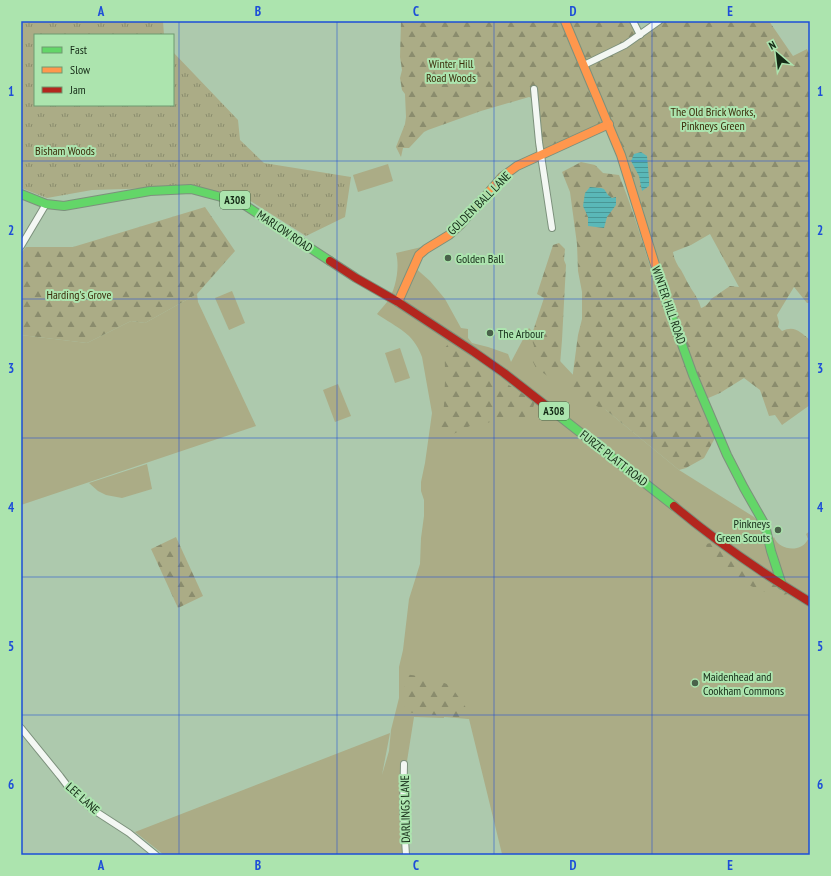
<svg xmlns="http://www.w3.org/2000/svg" width="831" height="876" viewBox="0 0 831 876" font-family="'PT Sans Narrow',sans-serif">
<style>
.grass{fill:#abac86}
.forest{fill:url(#forest-firs);fill-rule:evenodd}
.park{fill:url(#park-tufts)}
.water{fill:url(#water-rules)}
.lines{fill:none;stroke-linecap:round;stroke-linejoin:round}
.street-casing{stroke:#7c917c;stroke-width:8}
.fast-casing{stroke:#7c917c;stroke-width:10}
.slow-casing{stroke:#7c917c;stroke-width:10}
.jam-casing{stroke:#7c917c;stroke-width:10}
.street{stroke:#f3f7f3;stroke-width:6}
.fast{stroke:#63d668;stroke-width:8}
.slow{stroke:#ff974d;stroke-width:8}
.jam{stroke:#b3261e;stroke-width:8}
.grid{fill:none;stroke:#1d4ed8;stroke-width:1;stroke-opacity:0.55}
.poi-dot{fill:#4a624b;stroke:#ace4ae;stroke-width:1.5}
.labels{text-anchor:middle;dominant-baseline:central;stroke-width:4;stroke-linejoin:round;paint-order:stroke}
.shield{fill:#ace4ae;stroke:#426244;stroke-width:1}
.shield-label{font-size:11px;font-weight:bold;fill:#142a16}
.park-label{font-size:12px;fill:#3c2e0b;stroke:#ace4ae}
.street-label{font-size:12px;fill:#142a16;stroke:#ace4ae}
.poi-label{font-size:12px;fill:#142a16;stroke:#ace4ae;text-anchor:start}
.neatline{fill:none;stroke:#1d4ed8;stroke-width:1.5}
.grid-label{font-size:13px;text-anchor:middle;font-weight:bold;fill:#1d4ed8}
</style>
<defs>
<pattern id="forest-firs" width="22" height="20" patternUnits="userSpaceOnUse"><rect width="22" height="20" fill="#abac86"/><path d="M5 1l3.5 6h-7zM16 11l3.5 6h-7z" fill="#8a8c6d"/></pattern>
<pattern id="park-tufts" width="24" height="20" patternUnits="userSpaceOnUse"><rect width="24" height="20" fill="#abac86"/><path d="M3 7l-1-3M5 7V3M7 7l1-3M15 17l-1-3M17 17v-4M19 17l1-3" fill="none" stroke="#8a8c6d"/></pattern>
<pattern id="water-rules" width="6" height="5" patternUnits="userSpaceOnUse"><rect width="6" height="5" fill="#5ab8b8"/><path d="M0 2.5h6" fill="none" stroke="#499695"/></pattern>
</defs>
<rect width="100%" height="100%" fill="#adc9ad"/>
<g class="grass">
<polygon points="388,164 393,181 358,192 353,175"/>
<path d="M426 246 412 265 430 281 445 299 461 328 468 329V338L472 343 488 347 508 354 511 362 529 328 606 410 679 470 754 517 762 526 767 544 774 537C779 551 802 553 808 539L806 534 810 531V855H501L502 854 469 719 444 717V718L414 717 404 780V804L406 815 409 855H164L135 832 390 733 382 775 389 751 391 730 399 698V667L403 650 409 599 420 564 421 538 424 516V500L421 491V482L425 463 432 413 422 357C413 332 397 328 377 314 380 310 384 306 387 302 396 290 400 267 396 253Z"/>
<polygon points="232,291 245,323 229,330 215,298"/>
<polygon points="197,294 198,302 256,426 21,505 21,335 87,343 131,321 145,323"/>
<polygon points="400,348 410,378 395,383 385,353"/>
<polygon points="338,384 351,416 335,422 323,390"/>
<polygon points="147,464 152,489 122,498 106,495 98,491 89,483"/>
</g>
<g class="forest">
<polygon points="401,21 634,21 640,34 588,65 583,55 603,117 602,122 600,126 536,153 534,99 529,97 481,111 428,130 424,132 409,148 403,148 401,157 396,147 405,124 406,117 405,94 402,90 400,78 402,70 400,57"/>
<path d="M661 21H769L793 56 807 49 810 55V303H807L794 287 777 315 779 322 778 327 782 331C795 325 800 332 810 340V405L782 425 775 415 769 416 760 390 744 378 720 393 706 399 591 75V72L589 66ZM710 234 739 287 730 286 711 299C709 303 705 307 701 308 699 301 696 296 692 290 688 284 685 277 681 270 677 265 674 259 673 252L691 245Z"/>
<path d="M581 162 595 165 603 173 619 175C633 209 643 244 654 279 672 333 693 386 715 438L704 458 686 468 679 470 606 410 586 402 571 388 578 335 582 319V292L578 271 577 244 570 192 562 172Z"/>
<polygon points="205,207 235,251 197,294 145,323 131,321 87,343 21,335 21,253 26,247 73,247"/>
<polygon points="559,243 565,249 564,260 566,265 562,340 559,377 552,379 536,368 533,362 532,356 534,346 531,337 544,298 537,294 553,245"/>
<path d="M449 343 458 347 473 362 535 402 531 413 523 418 509 421 499 420 490 422 482 425 470 426 449 436 444 433 440 428C445 412 444 397 445 381 445 370 445 360 444 349Z"/>
<polygon points="176,537 203,596 178,608 151,549"/>
<polygon points="712,543 736,558 788,594 782,595 772,595 746,584 732,580 722,573 716,565 705,544"/>
<polygon points="404,674 426,677 450,685 474,719 405,712"/>
</g>
<polygon class="park" points="21,21 163,21 164,35 35,35 35,105 173,105 173,52 238,120 240,140 264,163 351,177 345,217 306,236 241,195 190,187 92,190 47,198 21,188"/>
<g class="water">
<polygon points="641,152 647,156 649,179 649,186 642,191 639,176 631,161 634,154"/>
<polygon points="590,187 601,188 604,189 608,195 612,198 616,197 616,205 607,217 604,228 588,226 588,217 583,206 585,193"/>
</g>
<g class="lines">
<defs>
<g id="street">
<polyline points="633,21 640,35"/>
<polyline points="584,65 625,45 659,21"/>
<polyline points="534,89 539,142 552,228"/>
<polyline points="21,246 46,204"/>
<polyline points="21,728 60,776 69,788 92,809 129,833 156,855"/>
<polyline points="404,764 403,809 406,855"/>
</g>
<g id="fast">
<polyline points="21,194 46,204 64,206 150,191 191,189 240,202 330,261"/>
<polyline points="666,300 693,375 727,455 744,488 765,525 771,551 782,585"/>
<polyline points="549,408 674,506"/>
</g>
<g id="slow">
<polyline points="565,21 621,155 666,300"/>
<polyline points="398,302 419,255 426,249 449,235 461,224 502,177 517,166 609,124"/>
</g>
<g id="jam">
<polyline points="330,261 356,278 398,302 474,352 504,373 549,408"/>
<path d="M674 506C717 542 762 573 810 602"/>
</g>
</defs>
<use href="#street" class="street-casing"/>
<use href="#fast" class="fast-casing"/>
<use href="#slow" class="slow-casing"/>
<use href="#jam" class="jam-casing"/>
<use href="#street" class="street"/>
<use href="#fast" class="fast"/>
<use href="#slow" class="slow"/>
<use href="#jam" class="jam"/>
</g>
<path class="grid" d="M179 21V855M337 21V855M494 21V855M652 21V855M21 161H810M21 299H810M21 438H810M21 577H810M21 715H810"/>
<g class="poi-dot">
<circle cx="448" cy="258" r="4"/>
<circle cx="490" cy="333" r="4"/>
<circle cx="778" cy="530" r="4"/>
<circle cx="695" cy="683" r="4"/>
</g>
<g class="labels">
<g class="shield">
<rect x="220" y="191" width="30" height="18" rx="3"/>
<rect x="539" y="402" width="30" height="18" rx="3"/>
</g>
<g class="shield-label">
<text x="235" y="200">A308</text>
<text x="554" y="411">A308</text>
</g>
<g class="park-label">
<text x="451" y="63">Winter Hill<tspan x="451" dy="14">Road Woods</tspan></text>
<text x="713" y="111">The Old Brick Works,<tspan x="713" dy="14">Pinkneys Green</tspan></text>
<text x="65" y="150">Bisham Woods</text>
<text x="79" y="294">Harding's Grove</text>
</g>
<g class="street-label">
<text transform="translate(479 203) rotate(-45)">GOLDEN BALL LANE</text>
<text transform="translate(285 231) rotate(34)">MARLOW ROAD</text>
<text transform="translate(669 305) rotate(71)">WINTER HILL ROAD</text>
<text transform="translate(614 458) rotate(38)">FURZE PLATT ROAD</text>
<text transform="translate(83 798) rotate(42)">LEE LANE</text>
<text transform="translate(405 809) rotate(-91)">DARLINGS LANE</text>
</g>
<g class="poi-label">
<text x="456" y="258">Golden Ball</text>
<text x="498" y="333">The Arbour</text>
<text x="770" y="523" text-anchor="end">Pinkneys<tspan x="770" dy="14">Green Scouts</tspan></text>
<text x="703" y="676">Maidenhead and<tspan x="703" dy="14">Cookham Commons</tspan></text>
</g>
</g>
<rect width="831" height="876" fill="none" stroke="#ace4ae" stroke-width="44"/>
<rect x="34" y="34" width="140" height="72" fill="#ace4ae" stroke="#6f9a71"/>
<rect x="42" y="47" width="20" height="6" fill="#63d668" stroke="#6f9a71"/>
<text x="70" y="54" font-size="12" fill="#142a16">Fast</text>
<rect x="42" y="67" width="20" height="6" fill="#ff974d" stroke="#6f9a71"/>
<text x="70" y="74" font-size="12" fill="#142a16">Slow</text>
<rect x="42" y="87" width="20" height="6" fill="#b3261e" stroke="#6f9a71"/>
<text x="70" y="94" font-size="12" fill="#142a16">Jam</text>
<g transform="translate(777 54) rotate(332)" stroke="#ace4ae" stroke-width="3" paint-order="stroke">
<path d="M0-3L7 15L0 10L-7 15Z" fill="#142a16"/>
<text y="-6" font-size="11" font-weight="bold" text-anchor="middle" fill="#142a16">N</text>
</g>
<rect x="22" y="22" width="787" height="832" class="neatline"/>
<g class="grid-label">
<text x="101" y="16">A</text>
<text x="258" y="16">B</text>
<text x="416" y="16">C</text>
<text x="573" y="16">D</text>
<text x="730" y="16">E</text>
<text x="11" y="96">1</text>
<text x="820" y="96">1</text>
<text x="11" y="235">2</text>
<text x="820" y="235">2</text>
<text x="11" y="373">3</text>
<text x="820" y="373">3</text>
<text x="11" y="512">4</text>
<text x="820" y="512">4</text>
<text x="11" y="651">5</text>
<text x="820" y="651">5</text>
<text x="11" y="789">6</text>
<text x="820" y="789">6</text>
<text x="101" y="870">A</text>
<text x="258" y="870">B</text>
<text x="416" y="870">C</text>
<text x="573" y="870">D</text>
<text x="730" y="870">E</text>
</g>
</svg>
